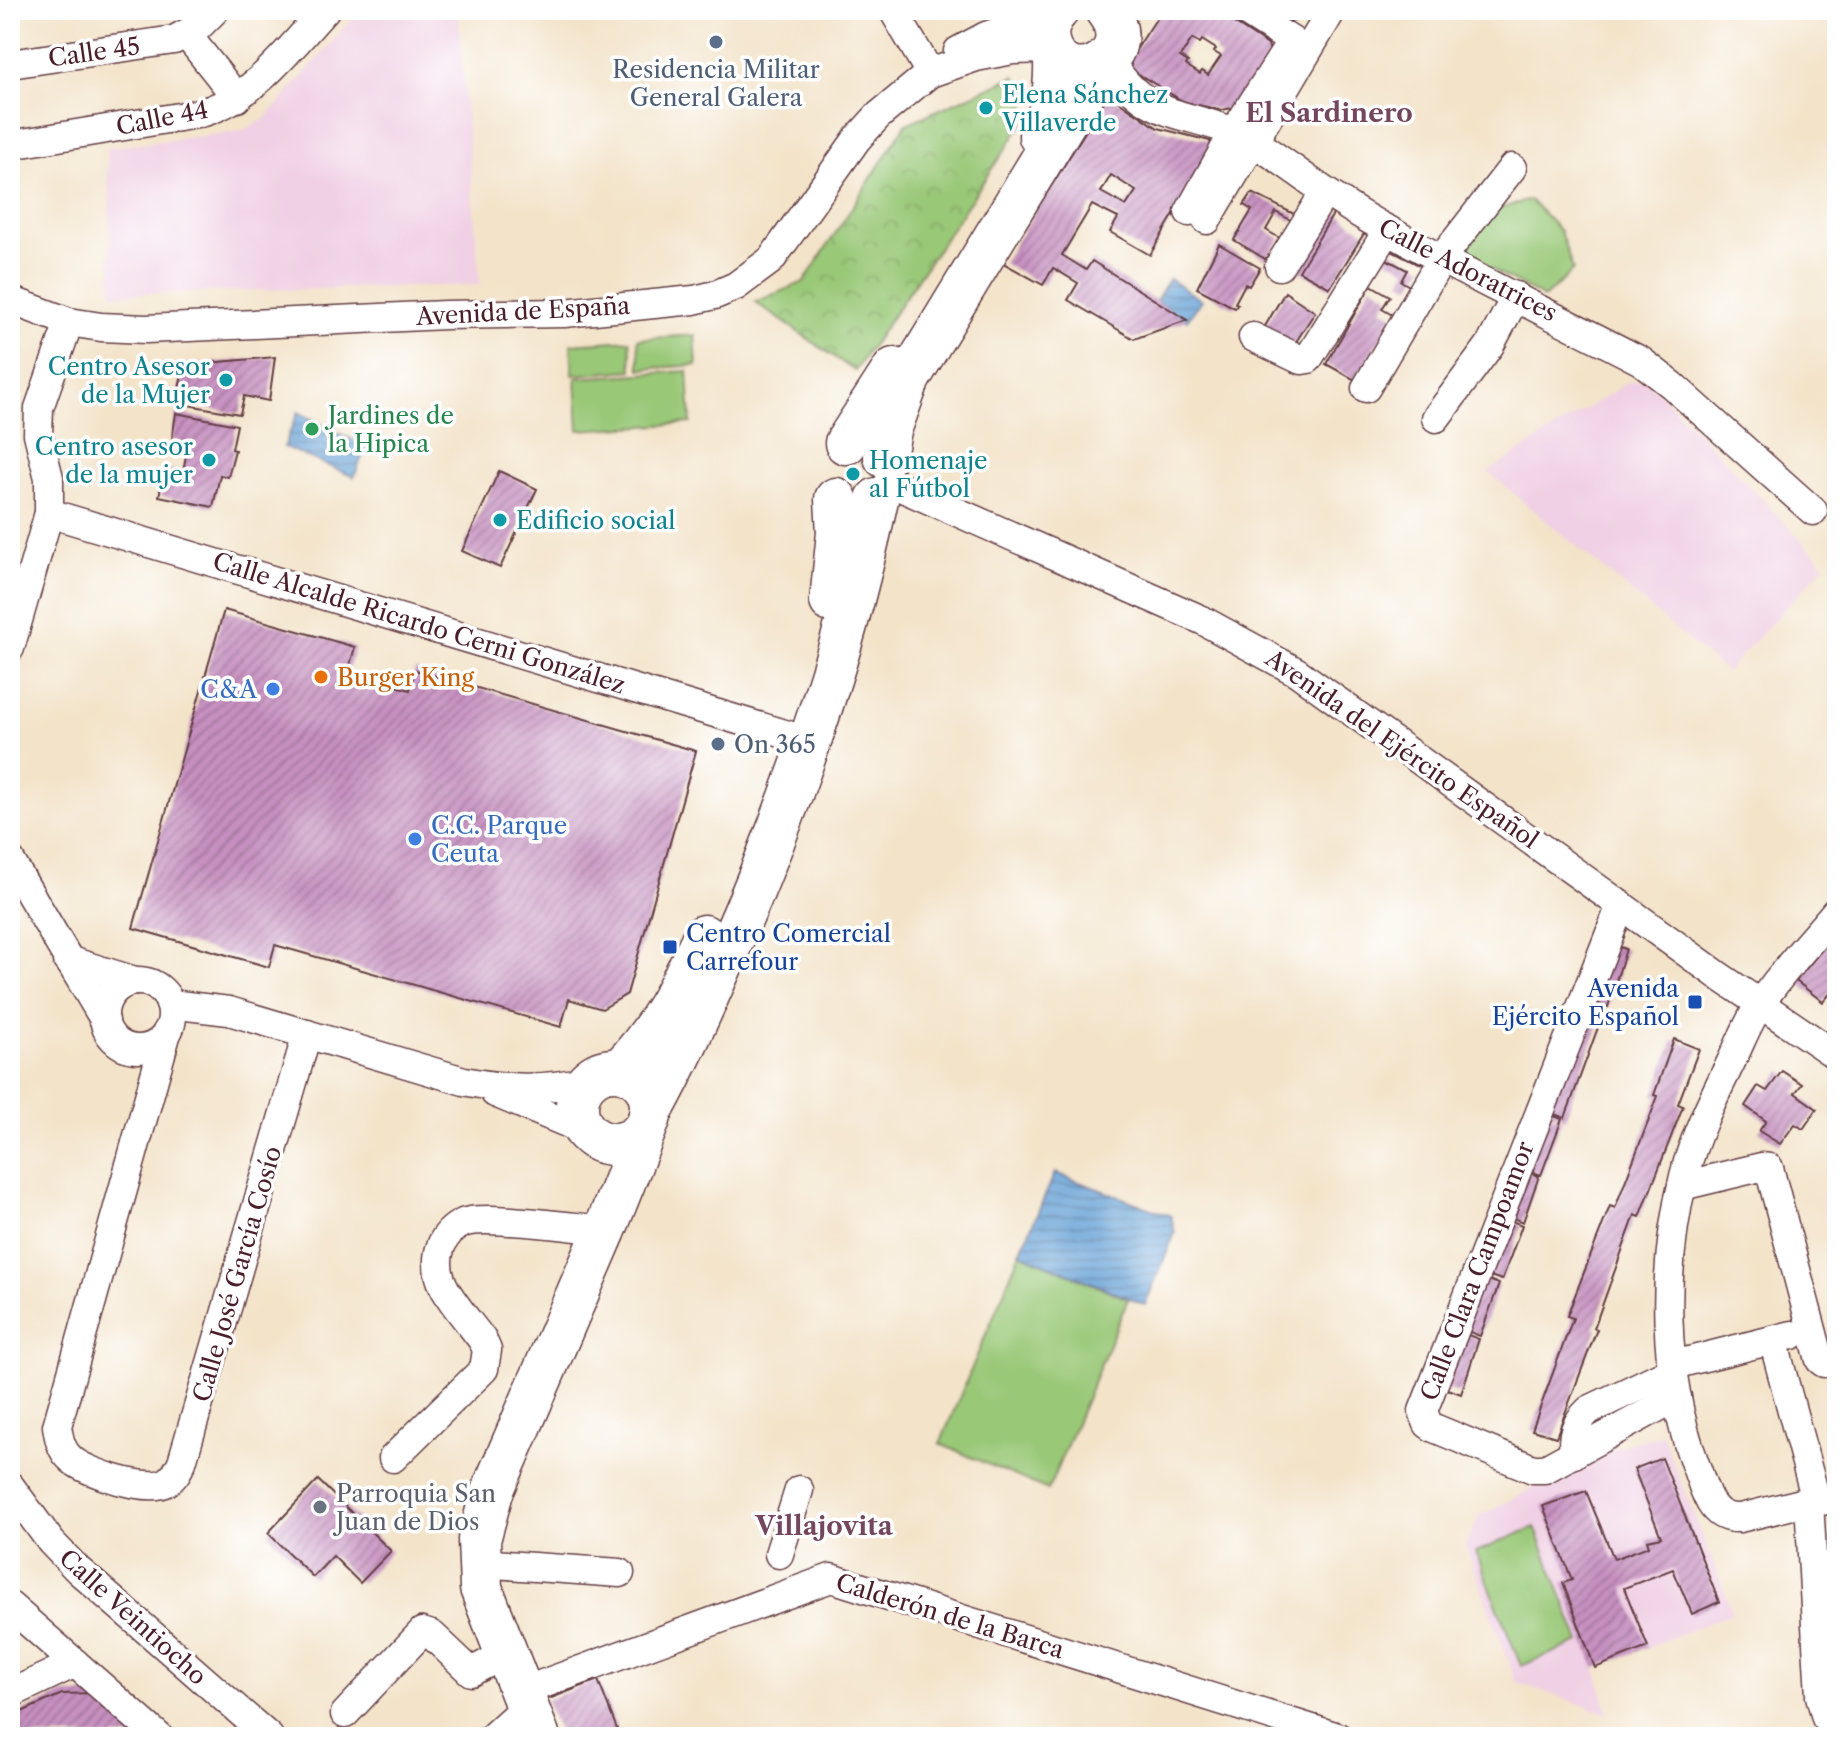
<svg xmlns="http://www.w3.org/2000/svg" width="1847" height="1747" viewBox="0 0 1847 1747" font-family="'Libre Caslon Text',serif">
<style>
.built{fill:#f0d0e4}
.park{fill:url(#park-crowns);stroke:#727451;stroke-width:2}
.pitch{fill:#99c877;stroke:#727451;stroke-width:2}
.water{fill:url(#water-rules);stroke:#586080;stroke-width:2}
.building{fill:url(#building-hatch);fill-rule:evenodd}
.lines{fill:none;stroke-linecap:round;stroke-linejoin:round}
.minor-casing{stroke:#633c43;stroke-width:31}
.highway-casing{stroke:#633c43;stroke-width:45}
.minor{stroke:#fff;stroke-width:28}
.highway{stroke:#fff;stroke-width:42}
.service-dot{fill:#5c6f8a;stroke:#fff;stroke-width:3}
.culture-dot{fill:#0f9aa8;stroke:#fff;stroke-width:3}
.leisure-dot{fill:#2e9e5b;stroke:#fff;stroke-width:3}
.food-dot{fill:#e8710a;stroke:#fff;stroke-width:3}
.shop-dot{fill:#3f7fe0;stroke:#fff;stroke-width:3}
.transit-dot{fill:#1a4fb4;stroke:#fff;stroke-width:3}
.worship-dot{fill:#6b7280;stroke:#fff;stroke-width:3}
.labels{text-anchor:middle;dominant-baseline:central;stroke-width:7;stroke-linejoin:round;paint-order:stroke}
.street-label{font-size:24px;fill:#4a1f2b;stroke:#fff}
.service-label{font-size:24px;fill:#4e5e75;stroke:#fff}
.culture-label{font-size:24px;fill:#0d838f;stroke:#fff;text-anchor:start}
.leisure-label{font-size:24px;fill:#27864d;stroke:#fff;text-anchor:start}
.food-label{font-size:24px;fill:#c56008;stroke:#fff;text-anchor:start}
.shop-label{font-size:24px;fill:#366cbe;stroke:#fff;text-anchor:end}
.transit-label{font-size:24px;fill:#164399;stroke:#fff;text-anchor:start}
.worship-label{font-size:24px;fill:#5b616d;stroke:#fff;text-anchor:start}
.neighbourhood-label{font-size:26px;font-weight:bold;fill:#75475f;stroke:#fff}
</style>
<defs>
<pattern id="park-crowns" width="20" height="18" patternUnits="userSpaceOnUse" patternTransform="scale(2)"><rect width="20" height="18" fill="#99c877"/><path d="M2 6a3 3 0 1 1 6 0M12 15a3 3 0 1 1 6 0" fill="none" stroke="#85ab67"/></pattern>
<pattern id="water-rules" width="6" height="5" patternUnits="userSpaceOnUse" patternTransform="scale(2)"><rect width="6" height="5" fill="#65a0d5"/><path d="M0 2.5h6" fill="none" stroke="#5582ad"/></pattern>
<pattern id="building-hatch" width="6" height="6" patternUnits="userSpaceOnUse" patternTransform="scale(2)"><rect width="6" height="6" fill="#c690c0"/><path d="M-1 1l2-2M0 6l6-6M5 7l2-2" fill="none" stroke="#a3759c"/></pattern>
</defs>
<rect width="100%" height="100%" fill="#fff"/>
<filter id="ink" filterUnits="userSpaceOnUse"><feTurbulence type="fractalNoise" baseFrequency=".0125" numOctaves="2"/><feDisplacementMap in="SourceGraphic" scale="16" xChannelSelector="R" yChannelSelector="G"/><feConvolveMatrix kernelMatrix="1 2 1 2 8 2 1 2 1" color-interpolation-filters="sRGB"/></filter>
<filter id="wash" filterUnits="userSpaceOnUse"><feTurbulence type="fractalNoise" baseFrequency=".006" numOctaves="4" result="noise"/><feDisplacementMap in="SourceGraphic" scale="32" xChannelSelector="R" yChannelSelector="G"/><feGaussianBlur stdDeviation="1.8" result="paint"/><feColorMatrix in="noise" values="0 0 0 0 0 0 0 0 0 0 0 0 0 0 0 0 0 1.4 0 .05"/><feComposite in="paint" operator="in"/></filter>
<g filter="url(#wash)">
<rect width="100%" height="100%" fill="#f3e3c9"/>
<g class="built">
<polygon points="360,10 458,10 480,285 112,294 107,148 242,131 265,119"/>
<polygon points="1647,380 1825,565 1726,672 1488,472 1628,382"/>
<polygon points="1662,1434 1733,1613 1596,1668 1608,1714 1516,1682 1465,1545 1481,1515 1603,1452"/>
</g>
<polygon class="park" points="1015,76 1027,92 1023,123 855,371 755,302 804,282 906,124"/>
<g class="pitch">
<polygon points="1530,200 1560,231 1573,270 1544,298 1460,252 1498,209"/>
<polygon points="695,335 697,365 640,369 638,339"/>
<polygon points="630,340 632,370 573,375 571,344"/>
<polygon points="688,371 691,423 579,430 576,378"/>
<polygon points="1020,1253 1128,1299 1048,1490 940,1444"/>
<polygon points="1535,1527 1580,1642 1521,1666 1476,1552"/>
</g>
<g class="water">
<polygon points="1169,279 1202,300 1187,320 1156,301"/>
<polygon points="298,412 366,447 354,477 284,447"/>
<polygon points="1055,1173 1171,1216 1175,1233 1145,1305 1020,1253"/>
</g>
<g id="blocks">
<g class="building">
<path d="M1162 10H1214L1268 45 1271 54 1237 107 1221 110 1184 102 1132 70 1130 59ZM1192 39 1200 43 1202 40 1216 49 1214 52 1221 56 1208 75 1202 71 1200 74 1186 65 1188 62 1180 57Z"/>
<polygon points="1265,10 1301,10 1294,21 1283,22"/>
<path d="M1114 98 1158 128 1210 141 1212 149 1150 255 1110 232 1118 218 1092 205 1062 255 1086 270 1092 261 1187 320 1134 339 1068 300 1078 283 1053 268 1043 285 1003 263 1105 100ZM1111 175 1136 191 1126 206 1101 192Z"/>
<polygon points="1252,193 1296,215 1292,221 1276,212 1266,230 1281,239 1265,259 1234,240 1252,210 1244,205"/>
<polygon points="1335,211 1365,232 1330,288 1299,271"/>
<polygon points="1219,244 1260,268 1249,286 1245,284 1235,303 1238,304 1235,308 1197,288"/>
<polygon points="1390,250 1423,267 1411,287 1401,281 1407,270 1386,259"/>
<polygon points="1371,285 1390,296 1382,309 1394,316 1355,380 1326,364"/>
<polygon points="1285,292 1315,312 1294,345 1264,328"/>
<polygon points="275,357 269,401 244,396 240,414 176,403 184,365"/>
<polygon points="176,413 237,425 232,449 235,450 228,477 220,475 213,507 159,496 165,469 183,472 188,444 172,440"/>
<polygon points="499,471 537,489 500,568 462,551"/>
<polygon points="224,610 355,647 348,672 410,690 415,670 696,751 627,994 602,1009 569,999 561,1027 275,945 269,967 133,928"/>
<polygon points="1837,931 1837,986 1823,1002 1796,981"/>
<polygon points="1607,943 1626,949 1608,1007 1589,1001"/>
<polygon points="1585,1001 1605,1008 1565,1118 1546,1111"/>
<polygon points="1674,1039 1699,1049 1678,1104 1683,1106 1640,1217 1635,1215 1594,1328 1597,1329 1556,1437 1532,1430 1573,1318 1567,1316 1610,1206 1615,1208 1658,1096 1654,1095"/>
<polygon points="1782,1071 1802,1084 1795,1093 1817,1109 1803,1129 1795,1124 1780,1144 1759,1131 1766,1121 1745,1106 1758,1086 1767,1091"/>
<polygon points="1544,1112 1562,1119 1541,1175 1522,1168"/>
<polygon points="1520,1170 1539,1176 1523,1222 1504,1215"/>
<polygon points="1501,1217 1522,1225 1502,1280 1481,1273"/>
<polygon points="1478,1276 1499,1284 1480,1336 1459,1328"/>
<polygon points="1457,1331 1479,1339 1461,1394 1439,1386"/>
<polygon points="1662,1458 1719,1602 1692,1614 1673,1569 1624,1588 1648,1647 1595,1668 1563,1583 1572,1580 1543,1506 1586,1491 1614,1559 1649,1546 1647,1540 1661,1537 1634,1469"/>
<polygon points="318,1480 391,1551 360,1583 333,1556 313,1577 268,1533"/>
<polygon points="1837,1564 1837,1654 1835,1654 1830,1565"/>
<polygon points="598,1680 620,1737 560,1737 546,1700"/>
<polygon points="95,1693 144,1737 10,1737 10,1717 62,1694"/>
</g>
</g>
</g>
<g filter="url(#ink)">
<use href="#blocks" fill-opacity="0" stroke="#633c43" stroke-width="2"/>
<g class="lines">
<defs>
<g id="minor">
<polyline points="893,10 930,73"/>
<polyline points="1243,10 1292,41"/>
<polyline points="187,35 237,98"/>
<polyline points="958,51 986,36 1055,13"/>
<path d="M1108 58C1149 127 1191 108 1250 140 1266 149 1281 161 1296 171 1325 192 1356 213 1388 230 1470 277 1557 317 1641 361L1672 385 1813 511"/>
<polyline points="10,64 174,40 198,27 215,10"/>
<path d="M10 145 197 114C253 100 287 51 325 10"/>
<polyline points="1189,212 1234,132 1287,49"/>
<polyline points="1207,220 1332,10"/>
<polyline points="1279,266 1325,192"/>
<polyline points="10,300 69,322 101,327 146,329 445,315 564,313 694,300 715,295 736,286 771,260 857,139 878,116 930,73 976,57 1013,50 1050,49"/>
<polyline points="1253,337 1297,358 1302,360 1308,359 1388,230"/>
<polyline points="1366,388 1442,258 1512,168"/>
<polyline points="1436,418 1490,345 1516,296"/>
<polyline points="889,482 1202,620 1297,672 1719,976 1837,1056"/>
<polyline points="49,513 788,735"/>
<polyline points="10,648 49,513 49,478 38,434 39,408 69,322"/>
<polyline points="10,860 105,1021"/>
<polyline points="1621,905 1423,1411 1428,1424 1434,1428 1533,1469 1545,1469 1677,1397"/>
<path d="M1837 910C1812 940 1782 971 1760 1004 1748 1022 1740 1044 1730 1064 1712 1100 1694 1137 1684 1176 1661 1268 1662 1374 1695 1464 1705 1488 1708 1520 1740 1518L1809 1501 1837 1500"/>
<polyline points="67,960 135,981"/>
<circle cx="138" cy="1015" r="34"/>
<path d="M170 1004 229 1011 464 1081C508 1090 546 1090 589 1080"/>
<path d="M167 1032 57 1426C59 1439 61 1451 72 1460 87 1473 149 1493 167 1482 175 1477 178 1470 182 1462L307 1034"/>
<polyline points="495,1093 586,1131"/>
<polyline points="1682,1186 1761,1167 1769,1168 1820,1360 1824,1363 1837,1360"/>
<polyline points="1773,1340 1816,1500"/>
<polyline points="1673,1365 1792,1335"/>
<path d="M1574 1454C1571 1435 1575 1423 1589 1410L1673 1370"/>
<path d="M393 1458 484 1369 487 1350 483 1341C471 1324 447 1298 441 1280 433 1257 441 1233 463 1223 482 1214 579 1228 605 1230"/>
<polyline points="10,1486 51,1542 78,1570 269,1737"/>
<polyline points="1809,1501 1820,1696 1826,1718 1837,1728"/>
<polyline points="779,1554 799,1490"/>
<polyline points="479,1563 620,1573"/>
<polyline points="10,1606 159,1737"/>
<polyline points="521,1692 831,1578 1338,1737"/>
<polyline points="10,1694 75,1663"/>
<polyline points="345,1714 422,1632 432,1635 471,1672 505,1654"/>
<polyline points="492,1737 526,1706"/>
</g>
<g id="highway">
<path d="M1058 10C1049 19 1045 32 1049 45 1064 96 1145 59 1106 10"/>
<path d="M1040 136C1053 110 1056 85 1055 56"/>
<polyline points="846,443 894,369"/>
<polyline points="885,457 890,430 909,378 1100,64"/>
<polyline points="831,601 838,533 836,499"/>
<path d="M620 1070C661 1027 679 989 704 936"/>
<circle cx="614" cy="1107" r="37"/>
<path d="M650 1114C679 1062 702 1009 726 955 791 808 844 656 877 499"/>
<polyline points="539,1737 481,1588 479,1540 492,1492 605,1230 647,1125"/>
</g>
</defs>
<use href="#minor" class="minor-casing"/>
<use href="#highway" class="highway-casing"/>
<use href="#minor" class="minor"/>
<use href="#highway" class="highway"/>
</g>
</g>
<g class="service-dot">
<circle cx="716" cy="42" r="8"/>
<circle cx="718" cy="744" r="8"/>
</g>
<g class="culture-dot">
<circle cx="986" cy="108" r="8"/>
<circle cx="226" cy="380" r="8"/>
<circle cx="209" cy="460" r="8"/>
<circle cx="853" cy="474" r="8"/>
<circle cx="500" cy="520" r="8"/>
</g>
<circle class="leisure-dot" cx="312" cy="429" r="8"/>
<circle class="food-dot" cx="321" cy="677" r="8"/>
<g class="shop-dot">
<circle cx="273" cy="689" r="8"/>
<circle cx="415" cy="839" r="8"/>
</g>
<g class="transit-dot">
<rect x="662" y="939" width="16" height="16" rx="4"/>
<rect x="1687" y="994" width="16" height="16" rx="4"/>
</g>
<circle class="worship-dot" cx="320" cy="1507" r="8"/>
<g class="labels">
<g class="street-label">
<text transform="translate(94 52) rotate(-8)">Calle 45</text>
<text transform="translate(162 118) rotate(-11)">Calle 44</text>
<text transform="translate(1468 270) rotate(27)">Calle Adoratrices</text>
<text transform="translate(523 311) rotate(-3)">Avenida de España</text>
<text transform="translate(419 623) rotate(17)">Calle Alcalde Ricardo Cerni González</text>
<text transform="translate(1402 749) rotate(35)">Avenida del Ejército Español</text>
<text transform="translate(1477 1271) rotate(-69)">Calle Clara Campoamor</text>
<text transform="translate(237 1274) rotate(-74)">Calle José García Cosío</text>
<text transform="translate(950 1616) rotate(17)">Calderón de la Barca</text>
<text transform="translate(133 1617) rotate(42)">Calle Veintiocho</text>
</g>
<g class="service-label">
<text x="716" y="69">Residencia Militar<tspan x="716" dy="28">General Galera</tspan></text>
<text x="734" y="744" text-anchor="start">On 365</text>
</g>
<g class="culture-label">
<text x="1002" y="94">Elena Sánchez<tspan x="1002" dy="28">Villaverde</tspan></text>
<text x="210" y="366" text-anchor="end">Centro Asesor<tspan x="210" dy="28">de la Mujer</tspan></text>
<text x="193" y="446" text-anchor="end">Centro asesor<tspan x="193" dy="28">de la mujer</tspan></text>
<text x="869" y="460">Homenaje<tspan x="869" dy="28">al Fútbol</tspan></text>
<text x="516" y="520">Edificio social</text>
</g>
<g class="leisure-label">
<text x="328" y="415">Jardines de<tspan x="328" dy="28">la Hipica</tspan></text>
</g>
<g class="food-label">
<text x="337" y="677">Burger King</text>
</g>
<g class="shop-label">
<text x="257" y="689">C&amp;A</text>
<text x="431" y="825" text-anchor="start">C.C. Parque<tspan x="431" dy="28">Ceuta</tspan></text>
</g>
<g class="transit-label">
<text x="686" y="933">Centro Comercial<tspan x="686" dy="28">Carrefour</tspan></text>
<text x="1679" y="988" text-anchor="end">Avenida<tspan x="1679" dy="28">Ejército Español</tspan></text>
</g>
<g class="worship-label">
<text x="336" y="1493">Parroquia San<tspan x="336" dy="28">Juan de Dios</tspan></text>
</g>
<g class="neighbourhood-label">
<text x="1329" y="113">El Sardinero</text>
<text x="824" y="1526">Villajovita</text>
</g>
</g>
<rect width="1847" height="1747" fill="none" stroke="#fff" stroke-width="40"/>
</svg>
